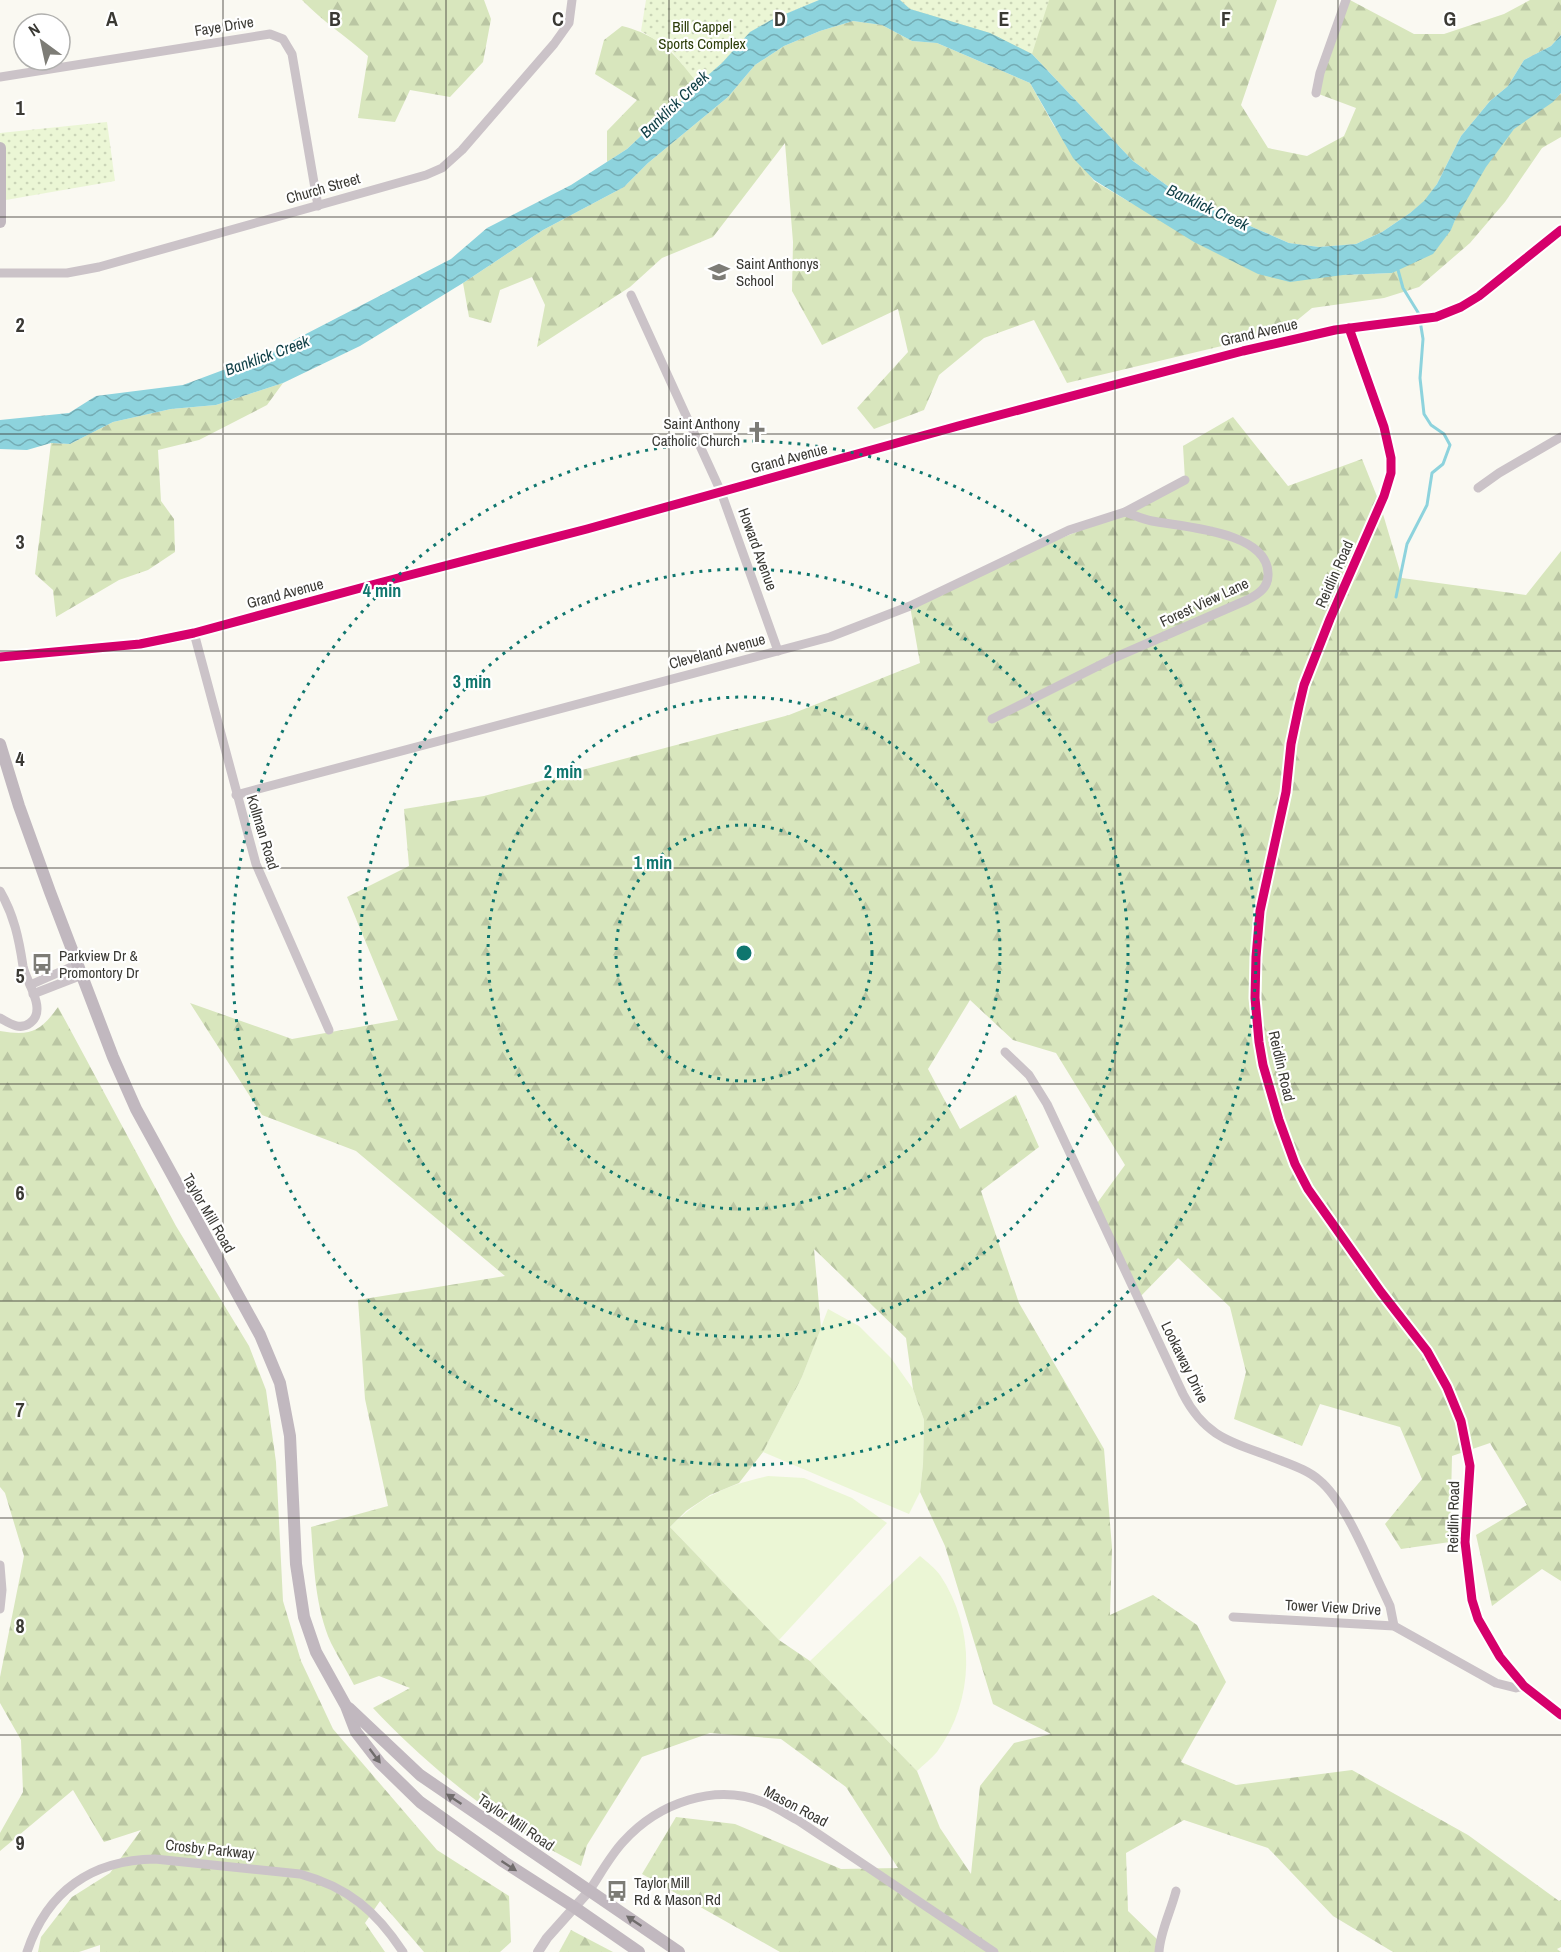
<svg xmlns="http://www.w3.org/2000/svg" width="1561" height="1952" viewBox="0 0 1561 1952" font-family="'Archivo Narrow',sans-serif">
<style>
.grass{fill:#ebf6d5}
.forest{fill:url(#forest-firs);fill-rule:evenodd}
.park{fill:url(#park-dots)}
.water{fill:url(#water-waves)}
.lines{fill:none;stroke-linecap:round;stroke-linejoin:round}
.stream{stroke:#8dd3dd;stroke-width:3}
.minor{stroke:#cbc3c8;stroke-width:9}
.tertiary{stroke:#cbc3c8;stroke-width:10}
.secondary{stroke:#c1b8bf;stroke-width:12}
.cycleway-casing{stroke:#fff;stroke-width:13}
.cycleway{stroke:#d6006c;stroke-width:9}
.oneway{fill:#706c6c}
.grid{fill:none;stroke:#3a3934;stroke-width:1.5;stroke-opacity:0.55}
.ring{fill:none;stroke:#0f766e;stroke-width:3;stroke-dasharray:3 6}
.labels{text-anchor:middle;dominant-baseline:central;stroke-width:4.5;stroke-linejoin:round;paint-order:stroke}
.street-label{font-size:15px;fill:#3a3934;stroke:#fff}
.park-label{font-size:15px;fill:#2c3c08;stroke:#fff}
.poi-label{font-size:15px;fill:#3a3934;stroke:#fff;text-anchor:start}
.water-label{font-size:16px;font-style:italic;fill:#0e3e45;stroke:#fff}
.grid-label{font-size:20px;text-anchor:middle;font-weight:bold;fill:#3a3934;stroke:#fff;stroke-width:4.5;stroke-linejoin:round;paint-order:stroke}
.centre{fill:#0f766e;stroke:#fff;stroke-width:3}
.ring-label{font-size:18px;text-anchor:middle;font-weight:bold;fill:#0f766e;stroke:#fff;stroke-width:4.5;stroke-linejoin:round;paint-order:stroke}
</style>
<defs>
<pattern id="forest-firs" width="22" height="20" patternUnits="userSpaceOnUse" patternTransform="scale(1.5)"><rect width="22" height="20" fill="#d8e6bd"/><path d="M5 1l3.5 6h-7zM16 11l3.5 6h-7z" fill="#bac6a3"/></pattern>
<pattern id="park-dots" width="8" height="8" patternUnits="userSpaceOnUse" patternTransform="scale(1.5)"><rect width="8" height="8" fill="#ebf6d5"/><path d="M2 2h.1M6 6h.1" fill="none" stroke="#cad4b7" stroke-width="1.8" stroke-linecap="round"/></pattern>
<pattern id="water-waves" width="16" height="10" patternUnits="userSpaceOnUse" patternTransform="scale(1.5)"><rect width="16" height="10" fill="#8dd3dd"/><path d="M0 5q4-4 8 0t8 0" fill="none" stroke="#74acb4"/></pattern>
</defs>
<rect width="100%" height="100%" fill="#faf9f2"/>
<g class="grass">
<polygon points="828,1309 859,1326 891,1358 913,1389 924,1420 923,1464 920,1492 909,1514 763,1452 802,1377"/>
<path d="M768 1476 804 1478 852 1498 887 1523 779 1640 670 1527C702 1496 724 1486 768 1476Z"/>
<path d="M920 1556C927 1562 935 1568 940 1575 976 1629 975 1700 937 1752 931 1759 923 1765 917 1771L810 1661Z"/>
</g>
<g class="forest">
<path d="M302 0H484L491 19 483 62 450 97 410 90 395 122 358 118 368 56C346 36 322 21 302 0Z"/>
<path d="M819 0 771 20 750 32 722 63 698 84 670 113 658 120 627 149 607 162V131L637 100 595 74 604 40 622 26C649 33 666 44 683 65L704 42Z"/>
<polygon points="900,0 1277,0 1241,105 1268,148 1307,156 1344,136 1356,108 1316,93 1350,0 1414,34 1444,34 1504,14 1530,0 1561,0 1561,35 1551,46 1524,60 1508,86 1490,101 1461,136 1437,184 1425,201 1410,213 1382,232 1356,244 1319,247 1289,243 1183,197 1133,161 1032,54 910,9"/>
<path d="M853 21 882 25 912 41 937 43 1030 83 1054 126 1094 181 1133 204 1343 275 1392 273 1451 230C1458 208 1499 142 1516 127 1531 115 1548 107 1561 93V137L1542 148 1505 202 1470 243 1419 287 1384 298 1312 308 1284 331 1067 383 1034 320 984 338 939 375 924 410 874 429 857 408 908 352 898 309 822 345 792 291 793 242 785 143 713 237 662 258 630 287 537 347 545 305 532 277 500 290 491 323 469 317 463 283 543 230 624 187 648 163 728 97 755 65 784 46 820 31Z"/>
<polygon points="283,383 267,405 199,440 158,450 161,501 174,519 175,552 148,570 119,580 56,617 53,590 35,574 51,443 70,444 113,422 171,409 216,405"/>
<path d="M1233 417 1288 486 1362 459 1380 504 1402 578 1526 595 1561 551V1581L1542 1569 1492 1606 1476 1535 1527 1505 1490 1443 1452 1456 1450 1542 1401 1549 1385 1524 1422 1479 1400 1427 1320 1404 1302 1446 1234 1419 1246 1372 1230 1307 1178 1258 1138 1299 1095 1206 1125 1165 1056 1053 1013 1040 970 1000 928 1069 960 1129 1016 1095 1039 1147 981 1191 1019 1303 1104 1449 1112 1548 1110 1615 1153 1595 1197 1625 1226 1682 1181 1762 1236 1785 1352 1770 1468 1835 1559 1901 1561 1900V1947L1557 1949 1561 1952H1393L1333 1916 1268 1848 1184 1820 1126 1853 1128 1911 1159 1941V1952H780L642 1874 676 1817 735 1824 841 1869 898 1868 846 1787 781 1739 710 1733 642 1757 587 1845 581 1866C504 1827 432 1771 373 1708L410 1688 379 1676 354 1685C347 1671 338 1657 331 1643 315 1607 314 1566 311 1527L388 1506 365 1399 358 1300 505 1276 356 1151 262 1115 190 1003 292 1039 398 1020 347 897 409 866 404 809 484 796 789 715 920 663 910 606 974 574 1125 512 1185 480 1183 446ZM814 1249 906 1338 913 1389 924 1420 923 1464 920 1492 945 1546 993 1704 1051 1734 1014 1743 980 1786 971 1874 940 1828 917 1771 810 1661 779 1640 670 1527 686 1511 710 1495 739 1483 763 1452 802 1377 821 1328Z"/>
<path d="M58 1007 176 1226 249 1346 266 1390 276 1462 283 1601 301 1661 333 1729 437 1850 509 1896 511 1942 500 1952H424L380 1901 365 1923 385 1952H100V1945L79 1952H38L41 1937 72 1897 110 1873 141 1830 104 1842 73 1790 0 1851V1833L23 1792 21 1740 0 1703V1677L24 1556 5 1493 0 1487V1031C31 1036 40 1032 58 1007Z"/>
<polygon points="571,1930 613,1952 559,1952"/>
</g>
<g class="park">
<polygon points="646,0 819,0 771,20 750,32 722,63 698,84 670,49 641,31"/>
<polygon points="900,0 1049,0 1032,54 990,33 910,9"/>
<polygon points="107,122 115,181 0,201 0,133"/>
</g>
<polygon class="water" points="819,0 900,0 910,9 990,33 1032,54 1133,161 1183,197 1289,243 1319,247 1356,244 1382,232 1410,213 1424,201 1437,184 1461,136 1490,101 1508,86 1524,60 1551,46 1561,35 1561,93 1553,102 1514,129 1486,167 1455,220 1451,230 1433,254 1392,273 1343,275 1290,282 1258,274 1194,242 1094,180 1073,158 1030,83 937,43 912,41 882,25 853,21 820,31 784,46 755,65 728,97 648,163 624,187 543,230 463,283 360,346 283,383 216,405 171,409 113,422 70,444 51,443 27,450 0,449 0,420 69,413 96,396 183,385 271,352 451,259 487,228 571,185 627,149 658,120 670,113 698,84 722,63 750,32 771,20"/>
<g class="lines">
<polyline class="stream" points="1396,597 1407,544 1427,505 1432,473 1443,464 1450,445 1444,434 1431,425 1424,414 1420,378 1423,339 1419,314 1403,288 1398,270"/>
<g class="minor">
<polyline points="0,77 270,34 283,39 292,54 318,206"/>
<polyline points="1316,93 1320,73 1346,0"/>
<polyline points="0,273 67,273 99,267 426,175 442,168 462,150 554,44 569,23 572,0"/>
<polyline points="631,295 721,492 778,651"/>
<polyline points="1349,328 1384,427 1391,458 1391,473 1384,496 1330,619 1304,685 1299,706 1291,744 1286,792 1260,911 1256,957 1255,998 1259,1042 1263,1065 1279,1120 1295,1164 1308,1189 1381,1292 1427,1351 1447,1387 1461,1421 1470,1466 1465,1542 1472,1600 1478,1619 1500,1657 1524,1686 1561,1715"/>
<polyline points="1478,488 1499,473 1561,437"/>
<polyline points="194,633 256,864 329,1030"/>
<path d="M992 719 1116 657 1247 600C1259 594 1269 587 1268 573 1267 531 1182 527 1152 521 1142 519 1134 515 1125 512"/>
<polyline points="236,795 830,637 910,606 1069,530 1125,512 1185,480"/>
<path d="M0 891C14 915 19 939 23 966 26 982 48 1010 30 1023 20 1031 9 1023 0 1018"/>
<polyline points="30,985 78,964"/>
<polyline points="33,994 82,975"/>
<path d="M1005 1052 1029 1075 1047 1104 1183 1394C1207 1441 1237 1443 1282 1461 1295 1466 1309 1471 1319 1480 1345 1501 1368 1560 1383 1591L1390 1606 1394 1626"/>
<polyline points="0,1565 2,1590 0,1609"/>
<polyline points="1233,1617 1394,1626 1496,1683 1516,1688 1524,1686"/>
<path d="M589 1891C600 1875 610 1856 623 1842 658 1803 715 1782 766 1803 777 1808 788 1815 799 1821L994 1952"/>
<path d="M27 1952C47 1891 92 1860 155 1859L300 1874C348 1887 376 1911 403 1952"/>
<path d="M1159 1952C1160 1932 1171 1911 1176 1891"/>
</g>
<g class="tertiary">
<polyline points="0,657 140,644 194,633 379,583 587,529 958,426 1243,351 1335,330 1436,317 1461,307 1479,296 1561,230"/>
<polyline points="538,1952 547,1938 589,1891"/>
</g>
<g class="secondary">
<polyline points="0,148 0,222"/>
<polyline points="0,744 19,806 50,892 113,1057 136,1109 260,1335 280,1383 290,1436 296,1564 304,1617 316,1652 346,1706 356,1732 380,1763 420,1802 504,1862 574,1907 639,1952"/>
<polyline points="349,1708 420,1775 679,1952"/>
</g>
<defs>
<g id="cycleway">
<polyline points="1349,328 1384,427 1391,458 1391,473 1384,496 1330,619 1304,685 1299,706 1291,744 1286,792 1260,911 1256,957 1255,998 1259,1042 1263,1065 1279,1120 1295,1164 1308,1189 1381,1292 1427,1351 1447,1387 1461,1421 1470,1466 1465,1542 1472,1600 1478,1619 1500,1657 1524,1686 1561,1715"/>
<polyline points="0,657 140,644 194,633 379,583 587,529 958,426 1243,351 1335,330 1436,317 1461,307 1479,296 1561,230"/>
</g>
</defs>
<use href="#cycleway" class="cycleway-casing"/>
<use href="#cycleway" class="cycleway"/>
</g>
<defs><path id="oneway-solid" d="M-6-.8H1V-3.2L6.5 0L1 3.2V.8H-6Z" transform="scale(1.5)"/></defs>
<g class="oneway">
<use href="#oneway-solid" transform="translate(375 1756) rotate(53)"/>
<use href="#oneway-solid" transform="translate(454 1799) rotate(-146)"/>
<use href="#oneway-solid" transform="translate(509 1866) rotate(33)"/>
<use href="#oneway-solid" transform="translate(634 1921) rotate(-146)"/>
</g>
<path class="grid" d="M223 0V1952M446 0V1952M669 0V1952M892 0V1952M1115 0V1952M1338 0V1952M0 217H1561M0 434H1561M0 651H1561M0 868H1561M0 1084H1561M0 1301H1561M0 1518H1561M0 1735H1561"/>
<g class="ring">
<circle cx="744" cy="953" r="128"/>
<circle cx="744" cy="953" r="256"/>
<circle cx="744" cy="953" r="384"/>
<circle cx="744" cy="953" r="512"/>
</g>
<defs>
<symbol id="school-bare" viewBox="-9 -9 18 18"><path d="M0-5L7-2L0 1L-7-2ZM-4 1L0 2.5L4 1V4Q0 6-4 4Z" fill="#7d7c76" stroke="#fff" stroke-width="2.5" paint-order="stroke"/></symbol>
<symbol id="church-bare" viewBox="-9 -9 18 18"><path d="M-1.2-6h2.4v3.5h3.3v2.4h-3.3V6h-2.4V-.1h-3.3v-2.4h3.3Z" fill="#7d7c76" stroke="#fff" stroke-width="2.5" paint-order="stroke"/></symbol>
<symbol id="bus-bare" viewBox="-9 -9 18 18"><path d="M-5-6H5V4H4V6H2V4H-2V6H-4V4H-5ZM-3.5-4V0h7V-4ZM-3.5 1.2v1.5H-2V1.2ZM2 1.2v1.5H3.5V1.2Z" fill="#7d7c76" stroke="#fff" stroke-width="2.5" paint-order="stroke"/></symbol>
</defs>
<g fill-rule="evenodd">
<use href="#school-bare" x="704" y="257" width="30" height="30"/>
<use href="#church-bare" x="742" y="417" width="30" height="30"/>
<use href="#bus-bare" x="27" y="949" width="30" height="30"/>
<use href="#bus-bare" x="602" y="1876" width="30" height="30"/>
</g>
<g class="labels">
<g class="street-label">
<text transform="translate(224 26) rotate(-9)">Faye Drive</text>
<text transform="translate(323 188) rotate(-16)">Church Street</text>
<text transform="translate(1259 332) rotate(-13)">Grand Avenue</text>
<text transform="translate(789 458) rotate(-15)">Grand Avenue</text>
<text transform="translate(758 549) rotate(70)">Howard Avenue</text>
<text transform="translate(1334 574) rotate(-66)">Reidlin Road</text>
<text transform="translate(285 593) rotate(-15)">Grand Avenue</text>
<text transform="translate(1204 602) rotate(-25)">Forest View Lane</text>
<text transform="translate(717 651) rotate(-15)">Cleveland Avenue</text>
<text transform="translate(263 832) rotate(73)">Kollman Road</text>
<text transform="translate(1282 1066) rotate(77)">Reidlin Road</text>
<text transform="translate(209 1213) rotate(60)">Taylor Mill Road</text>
<text transform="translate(1185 1362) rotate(64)">Lookaway Drive</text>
<text transform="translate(1453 1517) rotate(-89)">Reidlin Road</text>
<text transform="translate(1333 1607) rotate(3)">Tower View Drive</text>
<text transform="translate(796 1806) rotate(28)">Mason Road</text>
<text transform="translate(516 1822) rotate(34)">Taylor Mill Road</text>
<text transform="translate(210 1849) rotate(6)">Crosby Parkway</text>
</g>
<g class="park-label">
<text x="702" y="26">Bill Cappel<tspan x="702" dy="17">Sports Complex</tspan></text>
</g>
<g class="poi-label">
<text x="736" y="263">Saint Anthonys<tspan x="736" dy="17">School</tspan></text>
<text x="740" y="423" text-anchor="end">Saint Anthony<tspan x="740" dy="17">Catholic Church</tspan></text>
<text x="59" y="955">Parkview Dr &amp;<tspan x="59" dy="17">Promontory Dr</tspan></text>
<text x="634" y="1882">Taylor Mill<tspan x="634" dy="17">Rd &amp; Mason Rd</tspan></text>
</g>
<g class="water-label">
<text transform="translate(674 104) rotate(-44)">Banklick Creek</text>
<text transform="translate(1208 207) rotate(25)">Banklick Creek</text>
<text transform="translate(267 355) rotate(-20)">Banklick Creek</text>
</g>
</g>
<g class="grid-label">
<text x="112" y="26">A</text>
<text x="335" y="26">B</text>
<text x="558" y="26">C</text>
<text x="780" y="26">D</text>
<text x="1004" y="26">E</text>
<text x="1226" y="26">F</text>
<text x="1450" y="26">G</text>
<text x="20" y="115">1</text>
<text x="20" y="332">2</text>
<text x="20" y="549">3</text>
<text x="20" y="766">4</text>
<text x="20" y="983">5</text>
<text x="20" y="1200">6</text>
<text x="20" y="1417">7</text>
<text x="20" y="1633">8</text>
<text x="20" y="1850">9</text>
</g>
<circle cx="744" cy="953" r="9" class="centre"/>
<g class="ring-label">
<text x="382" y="597">4 min</text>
<text x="472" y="688">3 min</text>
<text x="563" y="778">2 min</text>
<text x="653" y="869">1 min</text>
</g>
<g transform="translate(42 42) rotate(327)"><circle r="28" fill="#ffffff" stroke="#b0b0ae" stroke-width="1.5"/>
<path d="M0-4.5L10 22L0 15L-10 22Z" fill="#7d7c76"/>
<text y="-9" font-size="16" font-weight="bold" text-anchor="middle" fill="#3a3934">N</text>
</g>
</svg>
